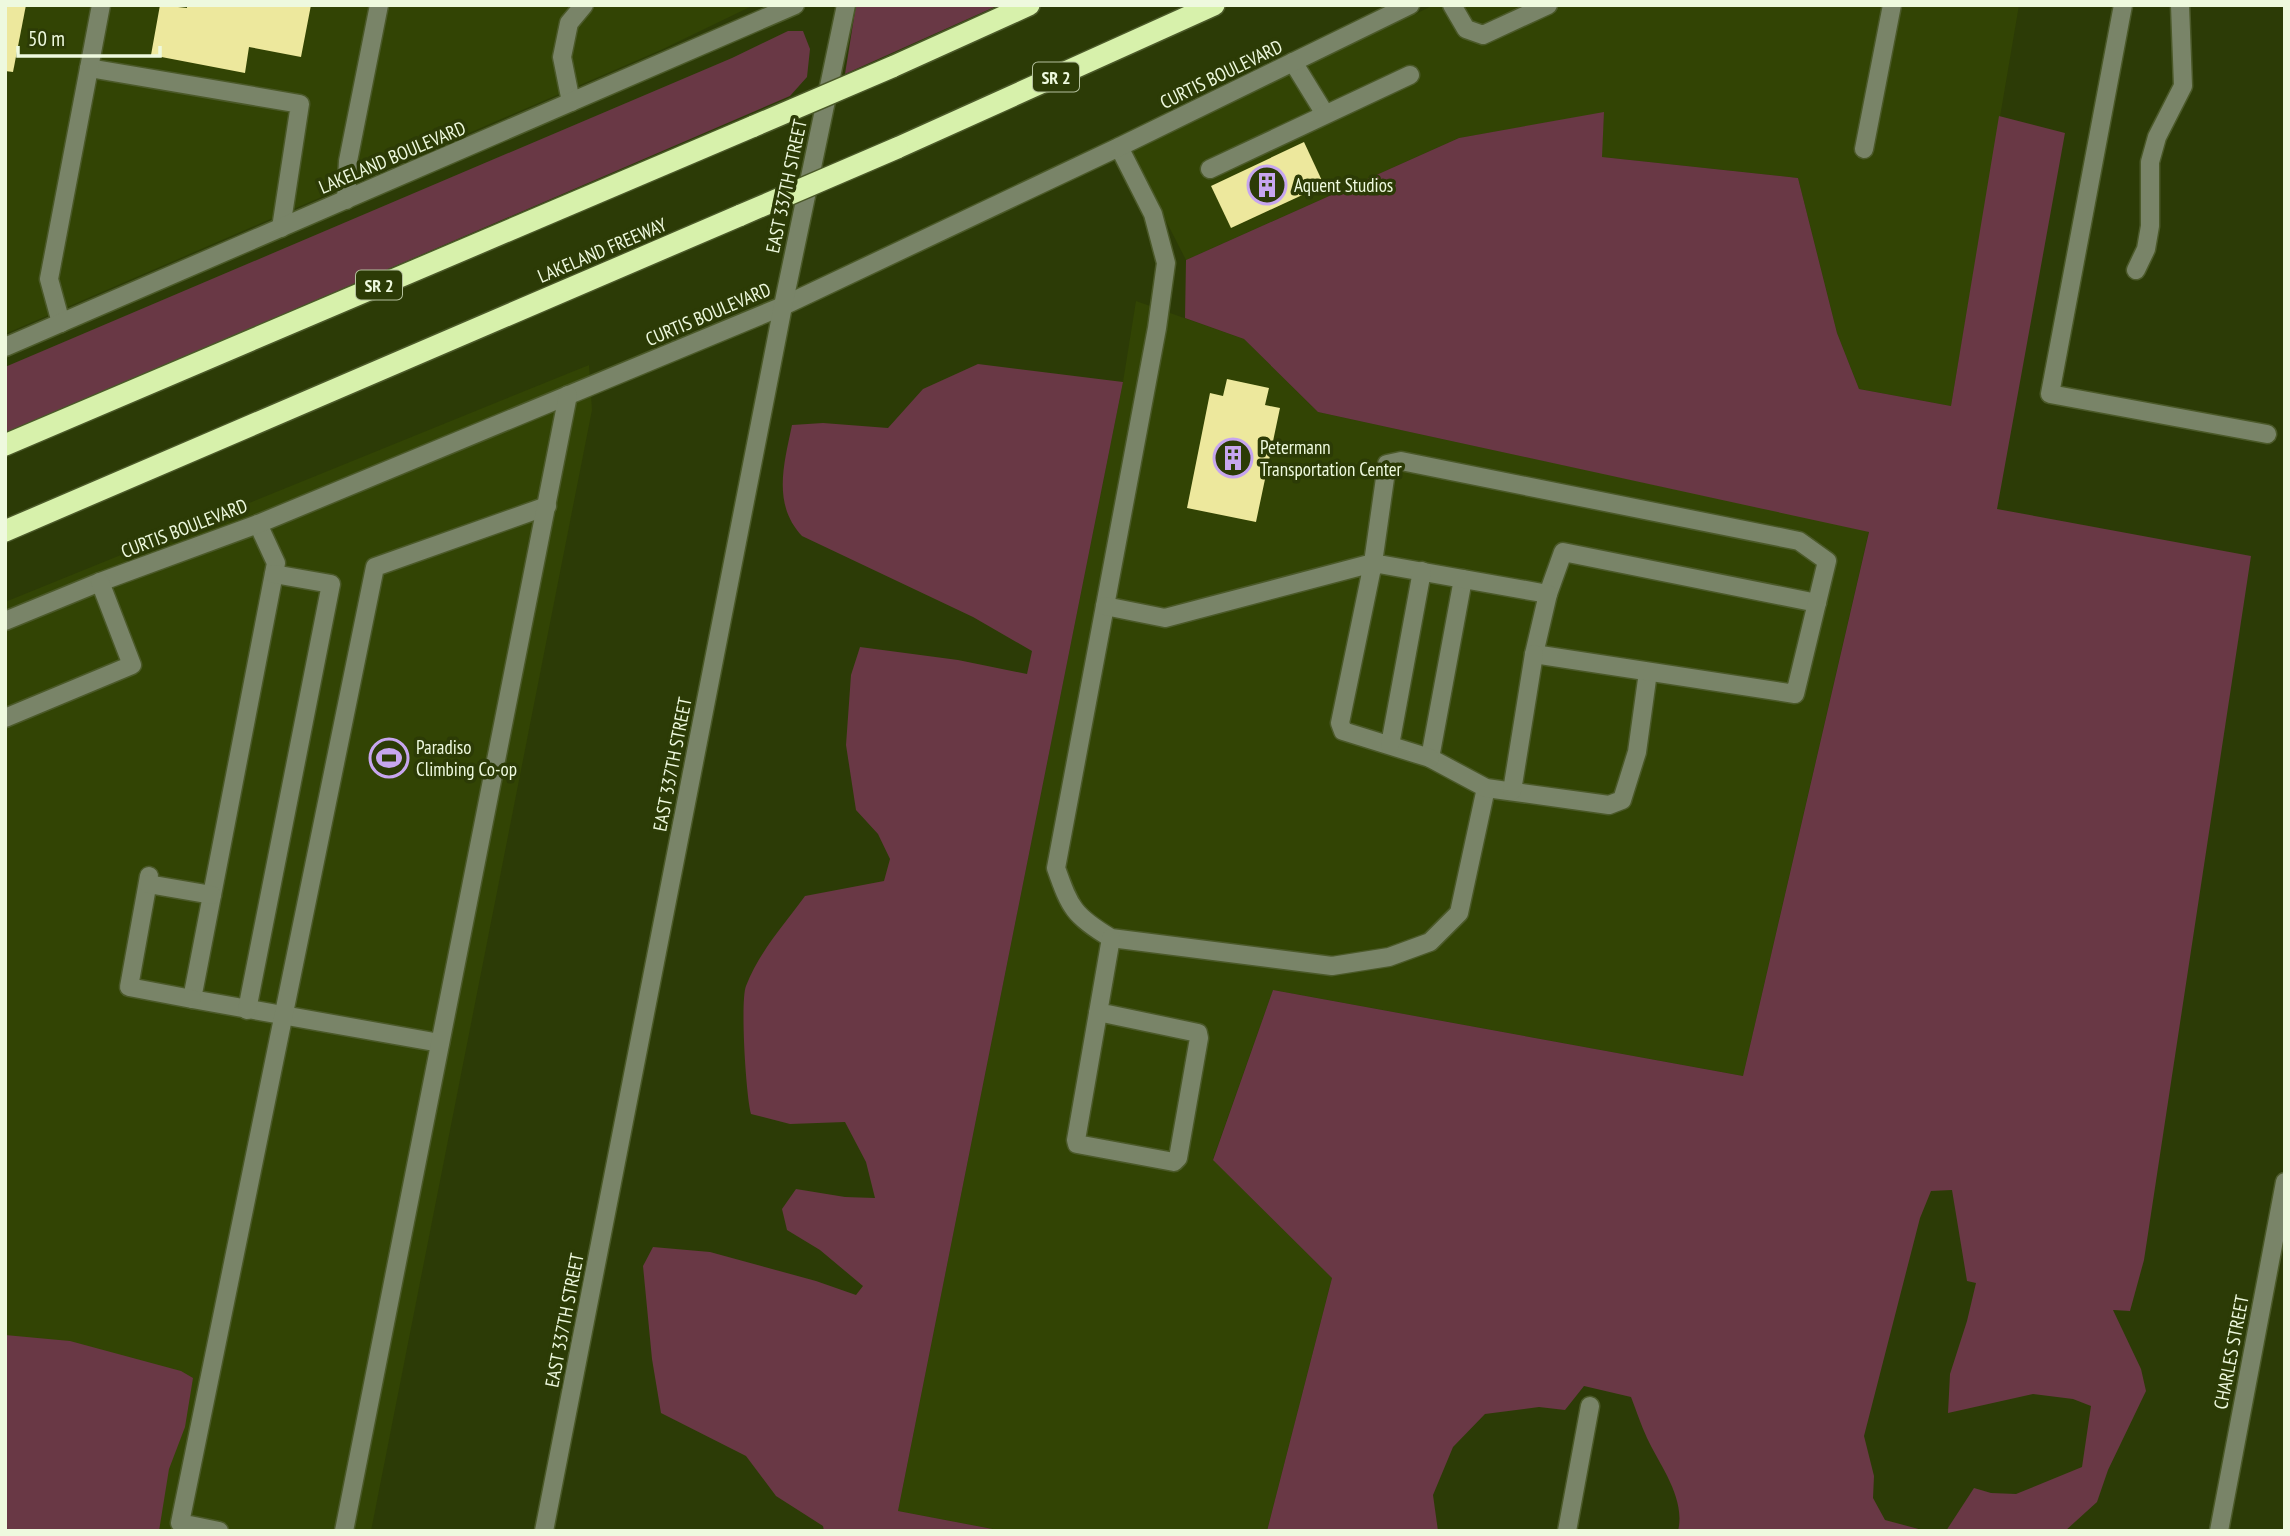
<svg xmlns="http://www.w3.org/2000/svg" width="2290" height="1536" viewBox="0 0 2290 1536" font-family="'PT Sans Narrow',sans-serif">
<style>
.built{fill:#324404}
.green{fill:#693845}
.building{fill:#ede89d}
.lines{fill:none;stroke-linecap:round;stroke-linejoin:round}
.minor-casing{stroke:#4b5929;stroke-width:21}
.highway-casing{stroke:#4b5929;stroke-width:24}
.minor{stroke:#798468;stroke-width:18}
.highway{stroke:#d7f1ab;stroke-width:21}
.highway-bridge-casing{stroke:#4b5929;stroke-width:24;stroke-linecap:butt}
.highway-bridge{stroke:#d7f1ab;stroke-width:21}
.labels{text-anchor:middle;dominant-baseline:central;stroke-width:7;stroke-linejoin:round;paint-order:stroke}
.shield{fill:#2c3b06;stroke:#b4c09d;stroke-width:2}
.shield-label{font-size:18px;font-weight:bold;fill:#eef9de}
.street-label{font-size:19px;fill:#eef9de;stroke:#2c3b06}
.poi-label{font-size:19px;fill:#eef9de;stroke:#2c3b06;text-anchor:start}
</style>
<rect width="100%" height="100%" fill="#2c3b06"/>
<g class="built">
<polygon points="5,5 754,5 661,50 5,334"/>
<polygon points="1434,5 2019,5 1951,406 1859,389 1837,333 1798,178 1601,157 1604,113 1459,138 1186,260 1130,151"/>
<polygon points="1136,301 1244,339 1318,412 1869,531 1743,1076 1273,990 1213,1159 1332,1278 1267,1531 1003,1531 898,1511 1123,382"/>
<polygon points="589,365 592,410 371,1531 5,1531 5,602"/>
</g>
<g class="green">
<polygon points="856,5 999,5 845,74"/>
<polygon points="788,31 803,31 810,49 807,77 790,96 5,434 5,367 732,58"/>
<path d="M1604 112 1602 157 1798 178 1837 333 1859 389 1951 406 1999 116 2065 133 1997 509 2251 556 2144 1260 2130 1311 2113 1310 2141 1369 2146 1391 2108 1470 2097 1502 2065 1531H1946L1974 1488 1991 1493 2016 1494 2082 1467 2091 1406 2073 1399 2033 1394 1948 1413 1950 1374 1967 1321 1976 1283 1967 1281 1952 1190 1931 1191 1920 1218 1864 1436 1874 1476 1873 1498 1885 1520 1926 1531H1678C1686 1498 1660 1466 1647 1438 1641 1425 1636 1410 1631 1397L1584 1386 1565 1410 1539 1407 1485 1414 1453 1447 1433 1495 1438 1531H1267L1332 1278 1213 1160 1273 990 1743 1076 1869 532 1318 412 1244 339 1185 318 1186 260 1459 138Z"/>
<path d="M978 364 1123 382 898 1511 1003 1531H824L823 1526 776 1496 746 1456 661 1413 652 1359 643 1266 653 1247 710 1252 816 1281 856 1295 863 1286 820 1250 787 1230 782 1209 796 1189 845 1197 875 1198 866 1162 845 1122 790 1124 751 1114C746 1096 740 1001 746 986 759 952 784 925 805 896L884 881 890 859 878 834 856 810 846 745 851 675 860 647 958 660 1027 674 1032 651 973 617 802 536C772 504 784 464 792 425L823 423 888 428 923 389Z"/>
<polygon points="5,1335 70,1341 181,1371 193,1378 185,1427 169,1469 159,1531 5,1531"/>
</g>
<g class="building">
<polygon points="5,5 26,5 13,72 5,71"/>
<polygon points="160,5 187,8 187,5 311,5 301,57 249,47 245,73 151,55"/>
<polygon points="1304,142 1324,185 1231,228 1211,186"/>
<polygon points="1227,379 1269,388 1265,405 1280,408 1256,522 1187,508 1210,393 1223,396"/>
</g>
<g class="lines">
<defs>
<g id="minor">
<polyline points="1452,5 1466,29 1483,35 1548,5"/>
<polyline points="2123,5 2050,394 2267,434"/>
<polyline points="1293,62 1325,114"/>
<polyline points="89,68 300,104 281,228"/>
<polyline points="571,102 562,57 569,23 584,5"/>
<path d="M1119 147 1153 214 1166 263 1157 328 1056 868C1070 908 1074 916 1111 938L1332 966 1389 957 1430 942 1459 913 1486 788"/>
<polyline points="1864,149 1892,5"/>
<polyline points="1210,169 1410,75"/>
<polyline points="346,200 348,161 379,5"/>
<polyline points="2136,270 2146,249 2150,226 2150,162 2157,137 2183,86 2180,5"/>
<polyline points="61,323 49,279 101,5"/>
<polyline points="5,347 795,5"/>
<polyline points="258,524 276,563 192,999 440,1043"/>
<polyline points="1463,579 1430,758 1486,788 1609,805 1622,800 1637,752 1648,672"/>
<polyline points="1548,594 1563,552 1817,603"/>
<polyline points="1105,606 1165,618 1373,563 1548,594 1534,654 1795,694 1827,561 1799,541 1401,461 1387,464 1373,563 1340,723 1343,731 1430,758"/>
<polyline points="5,621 100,582 258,524 783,306 1119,147 1410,5"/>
<polyline points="5,718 132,665 100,582"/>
<polyline points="1390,745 1422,571"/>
<polyline points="1512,791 1534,654"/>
<polyline points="149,876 129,987 192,999"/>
<polyline points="148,884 212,895"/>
<polyline points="247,1010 331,584 274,574"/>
<polyline points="1098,1012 1198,1033 1199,1038 1178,1158 1174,1162 1077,1144 1076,1140 1111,938"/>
<polyline points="219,1531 180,1523 375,567 547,506"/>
<polyline points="344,1531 568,395"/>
<polyline points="544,1531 783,306 846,5"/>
<polyline points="1567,1531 1590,1406"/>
<polyline points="2219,1531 2285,1182"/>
</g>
<g id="highway">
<polyline points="892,67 1029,5"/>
<polyline points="897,148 1214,5"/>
<polyline points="5,445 754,126"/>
<polyline points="5,531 741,215"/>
</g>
</defs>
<use href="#minor" class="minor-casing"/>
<use href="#highway" class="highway-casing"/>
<use href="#minor" class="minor"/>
<use href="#highway" class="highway"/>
<defs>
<g id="highway-bridge">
<polyline points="754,126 892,67"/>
<polyline points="741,215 897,148"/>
</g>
</defs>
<use href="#highway-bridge" class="highway-bridge-casing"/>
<use href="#highway-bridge" class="highway-bridge"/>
</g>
<defs>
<symbol id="building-ring" viewBox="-11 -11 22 22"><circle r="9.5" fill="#2c3b06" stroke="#c7a6ef" stroke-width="1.5"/><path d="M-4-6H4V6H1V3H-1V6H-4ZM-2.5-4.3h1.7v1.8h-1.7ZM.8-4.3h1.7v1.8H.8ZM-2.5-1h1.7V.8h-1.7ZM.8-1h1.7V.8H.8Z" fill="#c7a6ef"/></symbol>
<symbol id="stadium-ring" viewBox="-11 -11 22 22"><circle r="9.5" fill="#2c3b06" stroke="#c7a6ef" stroke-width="1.5"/><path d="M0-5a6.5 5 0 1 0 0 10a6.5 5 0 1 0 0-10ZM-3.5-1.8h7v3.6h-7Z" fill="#c7a6ef"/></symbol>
</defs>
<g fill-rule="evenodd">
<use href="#building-ring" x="1245" y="163" width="44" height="44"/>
<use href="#building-ring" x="1211" y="436" width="44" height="44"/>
<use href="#stadium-ring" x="367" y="736" width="44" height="44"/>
</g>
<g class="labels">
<g class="shield">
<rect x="1033" y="62.5" width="46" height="29" rx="5"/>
<rect x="356" y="270.5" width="46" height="29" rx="5"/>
</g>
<g class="shield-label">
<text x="1056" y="77">SR 2</text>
<text x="379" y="285">SR 2</text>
</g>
<g class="street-label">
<text transform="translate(1221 74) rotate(-26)">CURTIS BOULEVARD</text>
<text transform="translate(392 157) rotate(-23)">LAKELAND BOULEVARD</text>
<text transform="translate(786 186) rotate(-78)">EAST 337TH STREET</text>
<text transform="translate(602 250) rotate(-23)">LAKELAND FREEWAY</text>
<text transform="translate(708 314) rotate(-23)">CURTIS BOULEVARD</text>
<text transform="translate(184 528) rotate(-21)">CURTIS BOULEVARD</text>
<text transform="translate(672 764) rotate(-79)">EAST 337TH STREET</text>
<text transform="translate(564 1320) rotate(-79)">EAST 337TH STREET</text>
<text transform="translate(2231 1352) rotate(-79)">CHARLES STREET</text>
</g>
<g class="poi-label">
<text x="1294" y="185">Aquent Studios</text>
<text x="1260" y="447">Petermann<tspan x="1260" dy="22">Transportation Center</tspan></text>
<text x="416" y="747">Paradiso<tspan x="416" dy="22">Climbing Co-op</tspan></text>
</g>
</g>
<rect width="2290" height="1536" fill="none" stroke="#eef9de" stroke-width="14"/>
<path d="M18 46v10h142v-10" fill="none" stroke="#eef9de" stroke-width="3.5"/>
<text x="28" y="46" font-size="21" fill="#eef9de" stroke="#2c3b06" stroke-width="5" paint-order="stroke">50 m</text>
</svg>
